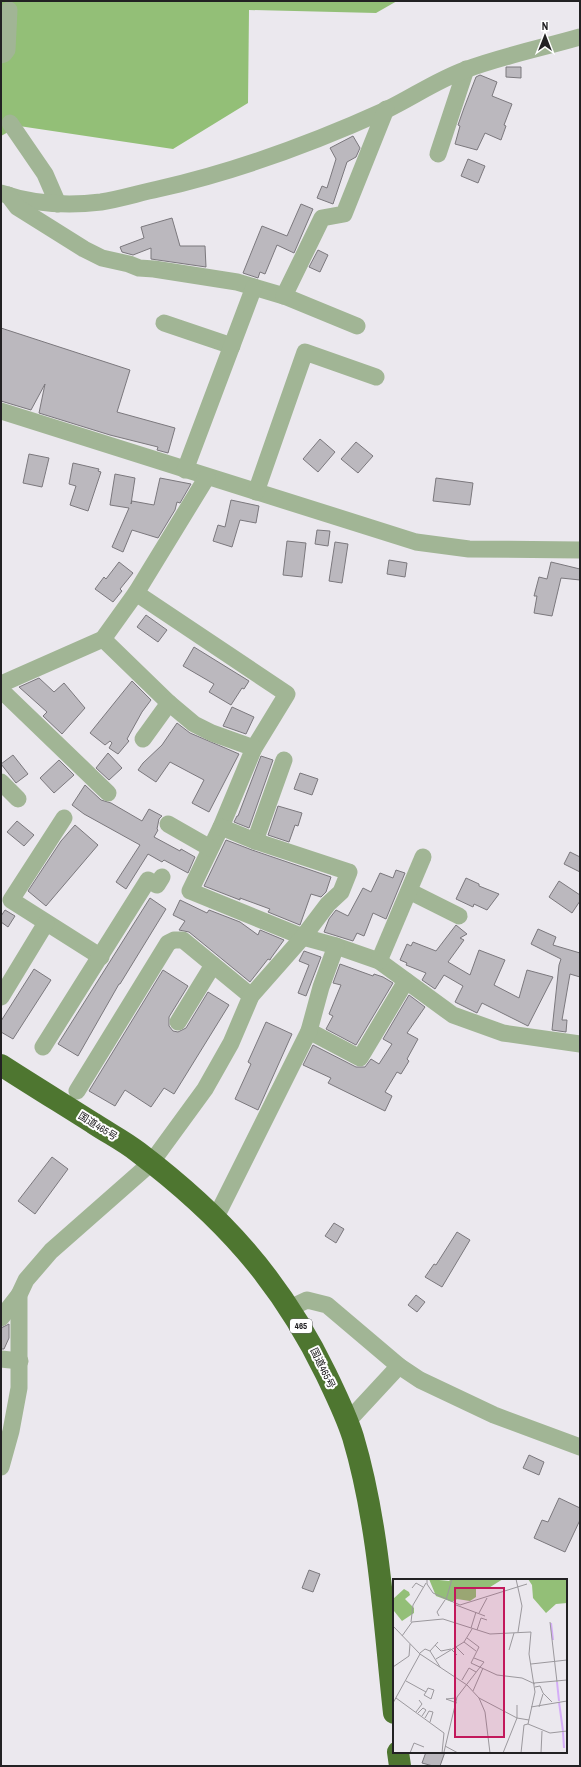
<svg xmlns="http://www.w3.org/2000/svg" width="581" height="1767" viewBox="0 0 581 1767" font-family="'Archivo Narrow','Noto Sans JP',sans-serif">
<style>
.forest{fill:#93bf77}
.building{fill:#bbb8be;stroke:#7b787d}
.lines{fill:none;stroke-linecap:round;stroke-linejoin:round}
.minor{stroke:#a1b595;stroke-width:17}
.highway{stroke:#4e7630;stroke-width:22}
.labels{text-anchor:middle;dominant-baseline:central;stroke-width:4;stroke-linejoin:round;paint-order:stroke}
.shield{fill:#fff;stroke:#646465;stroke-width:1}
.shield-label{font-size:9px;font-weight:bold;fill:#222123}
.street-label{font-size:10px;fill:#222123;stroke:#fff}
.inset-river{fill:none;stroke:#d4adf7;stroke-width:2}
.inset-road{fill:none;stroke:#9b989d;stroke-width:1}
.view{fill:#c2185b;fill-opacity:0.15;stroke:#c2185b;stroke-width:2}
.inset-edge{fill:none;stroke:#222123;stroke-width:2}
</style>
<rect width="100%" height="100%" fill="#ebe8ee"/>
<polygon class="forest" points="1,1 397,1 376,13 249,10 248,103 173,149 19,126 1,136"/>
<g class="building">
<polygon points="506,67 521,67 521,78 506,77"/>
<polygon points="480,75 497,82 492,96 512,104 504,125 506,126 501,140 485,133 477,150 455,144 460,126 458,125 464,108 476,77"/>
<polygon points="353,136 360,148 356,157 347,162 333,204 317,198 322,186 327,188 336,159 330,148"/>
<polygon points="468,159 485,166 478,183 461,176"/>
<polygon points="301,204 313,209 294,253 277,245 265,274 260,272 258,278 243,273 262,226 287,236"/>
<polygon points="172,218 180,246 205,246 206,267 151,259 151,248 133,255 122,252 120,247 144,238 141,227"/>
<polygon points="318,250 328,255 320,272 309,267"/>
<polygon points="1,328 130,370 117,412 175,428 168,453 157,450 158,447 110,435 39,413 45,384 31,410 1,401"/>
<polygon points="320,439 335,452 318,472 303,459"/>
<polygon points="356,442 373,456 358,473 341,459"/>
<polygon points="29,454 49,458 42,487 23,483"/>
<polygon points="73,463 99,469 98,471 101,472 88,511 70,505 76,486 69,484"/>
<polygon points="115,474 135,478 131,504 132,501 154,505 160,478 191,484 180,503 177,502 175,510 158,538 132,530 123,552 112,547 129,508 110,505"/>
<polygon points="436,478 473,483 470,505 433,501"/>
<polygon points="231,500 259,506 256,523 240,520 232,547 213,541 218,525 225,527"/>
<polygon points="317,530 330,531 328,546 315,544"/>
<polygon points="287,541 306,543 302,577 283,575"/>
<polygon points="335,542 348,544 342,583 329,581"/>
<polygon points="389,560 407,563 405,577 387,574"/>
<polygon points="119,562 133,573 120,589 122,591 113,602 95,589 104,577 106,579"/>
<polygon points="551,562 580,569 580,580 561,578 552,616 534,613 537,596 534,596 539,577 547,579"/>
<polygon points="146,615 167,630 158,642 137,627"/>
<polygon points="194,647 249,681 244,689 242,688 231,705 209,692 214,684 183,666"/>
<polygon points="39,678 54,692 64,683 85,708 62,734 43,716 47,712 19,687"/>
<polygon points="132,681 151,700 142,712 127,739 129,741 118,754 109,748 112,743 110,741 105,745 90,733"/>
<polygon points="232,707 254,717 246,734 223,726"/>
<polygon points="177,723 190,733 239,754 209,812 192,803 204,780 170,762 156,782 138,770 143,763 162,745"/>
<polygon points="108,753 122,768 109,780 96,768"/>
<polygon points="13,755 28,774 16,783 1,764"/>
<polygon points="261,756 273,760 249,828 234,822 237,816 238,816"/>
<polygon points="59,760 74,775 54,793 40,778"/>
<polygon points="300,773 318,779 312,795 294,789"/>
<polygon points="85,785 101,800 111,803 142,821 149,809 162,816 159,819 157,829 158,830 154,837 180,851 181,849 195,857 188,873 164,860 162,862 148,854 126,889 116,882 140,845 84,814 72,805"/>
<polygon points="278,806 302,813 298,826 295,825 289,842 268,835"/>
<polygon points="17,821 34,835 24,846 7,832"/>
<polygon points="75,825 98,845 46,906 28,891 61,841"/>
<polygon points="226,840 252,850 331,877 326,892 321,897 311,894 300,925 268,912 270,909 240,898 240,900 204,886"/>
<polygon points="570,852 580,857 580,872 564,864"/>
<polygon points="396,870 405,873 386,919 373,913 364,936 357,933 353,941 324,932 329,919 336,910 348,916 363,888 371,892 380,873 393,878"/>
<polygon points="466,878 479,884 479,886 499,894 487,910 474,904 473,907 456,899"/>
<polygon points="559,881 580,895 580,901 572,913 549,897"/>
<polygon points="150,898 166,909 120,984 119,984 78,1056 58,1044"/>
<polygon points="180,900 207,913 209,910 240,922 258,935 260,930 284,940 271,958 270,960 268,959 250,982 189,932 179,930 185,921 173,915"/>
<polygon points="5,910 15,916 8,927 1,922 1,916"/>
<polygon points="456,925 467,934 460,938 464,940 448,962 470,975 479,950 505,960 494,985 519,998 527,970 553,977 528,1026 482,1003 477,1013 455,1002 463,986 444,975 435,989 422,980 426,973 406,965 407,963 400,960 407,944 411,946 413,942 436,951"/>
<polygon points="538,929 556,937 553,945 580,953 580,977 570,974 562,1020 567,1020 566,1032 552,1030 559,965 561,959 531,944"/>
<polygon points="304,951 321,957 306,996 298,993 309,965 299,961"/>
<polygon points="340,964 373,976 374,974 383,977 393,983 356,1045 326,1029 333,1016 329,1014 341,985 333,983"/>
<polygon points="34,969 51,980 13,1039 1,1032 1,1021"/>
<polygon points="163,970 188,986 169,1017 169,1026 173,1031 178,1032 186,1028 208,992 229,1005 174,1094 164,1088 151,1107 125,1090 115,1106 89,1091"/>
<polygon points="409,995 425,1007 407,1033 418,1039 407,1059 409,1061 401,1074 397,1072 385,1092 392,1096 385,1111 328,1083 331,1078 303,1065 313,1045 356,1067 365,1067 371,1059 379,1064 392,1044 383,1039"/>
<polygon points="266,1022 292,1034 258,1110 235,1099 251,1064 248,1062"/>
<polygon points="52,1157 68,1169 35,1214 18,1201"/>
<polygon points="334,1223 344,1229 336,1243 325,1236"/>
<polygon points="457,1232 470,1240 442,1287 425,1277 434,1264 436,1265"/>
<polygon points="416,1295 425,1302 417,1312 408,1305"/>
<polygon points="9,1324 9,1338 4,1349 1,1349 1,1328"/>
<polygon points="529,1455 544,1462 539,1475 523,1468"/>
<polygon points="559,1498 580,1508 580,1520 565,1552 534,1538 542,1520 548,1522"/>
<polygon points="309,1570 320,1574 313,1592 302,1588"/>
<polygon points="426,1752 445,1752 440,1766 433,1766 422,1763"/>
</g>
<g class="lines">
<g class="minor">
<polyline points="1,55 4,54 7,50 9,10"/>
<polyline points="10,123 45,174 58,204"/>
<polyline points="438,154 466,69"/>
<path d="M1 193C33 204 68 206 101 202 120 199 139 193 158 189 238 171 311 144 386 110 413 97 437 80 465 70 502 56 542 48 580 37"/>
<polyline points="8,195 17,207 84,249 102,258 129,264 139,268 154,269 237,282 284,296 357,326"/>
<polyline points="284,296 322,218 344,214 386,109"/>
<polyline points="164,323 232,346"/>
<polyline points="1,411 416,542 469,549 580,550"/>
<polyline points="185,470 254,287"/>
<polyline points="256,492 305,352 376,377"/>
<polyline points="136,593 287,694 254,748 221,827 190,891 303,937 336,946 379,961 453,1015 503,1033 580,1044"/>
<polyline points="103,639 169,703 194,724 212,733 254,748"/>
<polyline points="1,684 103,639 136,593 207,477"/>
<polyline points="1,690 108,793"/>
<polyline points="143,739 169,703"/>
<polyline points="1,782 18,799"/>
<polyline points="64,818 11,900 101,957"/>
<polyline points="168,824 210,848"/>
<polyline points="255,841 284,760"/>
<polyline points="409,891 459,916"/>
<polyline points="379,961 423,857"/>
<polyline points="1,997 46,923"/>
<polyline points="178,1022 213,965"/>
<polyline points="309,1031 360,1058 406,981"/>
<polyline points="43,1047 148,880 157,885 162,877"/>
<polyline points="77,1091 168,943 174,940 183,940 251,996"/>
<polyline points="216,1217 309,1031 321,987 336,946"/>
<polyline points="290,1308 307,1300 327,1305 399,1366 420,1380 494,1415 580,1447"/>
<polyline points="1,1318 19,1295"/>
<polyline points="1,1359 20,1361"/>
<polyline points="348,1421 399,1366"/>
<polyline points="1,1467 11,1431 19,1388 19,1295 26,1280 51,1251 151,1163 205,1089 231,1043 251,996 303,937 328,904 341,892 349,872 255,841 221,827"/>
</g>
<g class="highway">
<path d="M1 1065C32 1085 63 1104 93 1123 108 1133 124 1141 138 1152 221 1215 280 1279 326 1374 336 1395 346 1415 353 1437 379 1524 384 1623 394 1713"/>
<polyline points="398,1752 400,1766"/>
</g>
</g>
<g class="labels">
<rect class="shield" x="290" y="1319" width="22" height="14" rx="3"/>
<g class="shield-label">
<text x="301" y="1326">465</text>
</g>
<g class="street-label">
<text transform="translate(98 1126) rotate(32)">国道465号</text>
<text transform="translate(323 1368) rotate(64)">国道465号</text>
</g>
</g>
<g transform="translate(393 1579)">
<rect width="174" height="174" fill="#ebe8ee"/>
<path d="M36 0 56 2 58 0H110L94 10H83V18L77 22 64 20 59 23 43 17ZM135 0H174V24L163 25 153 34 140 19 139 6ZM11 10 16 13 17 16 12 20 21 29V34L9 42 1 32 0 20Z" fill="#93bf77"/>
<path class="inset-river" d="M158 44 160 61M164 103 166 122M166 123 170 152M170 153 171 169"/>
<path class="inset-road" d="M34 0V5L40 14 67 26 134 5M123 0 129 27 125 53M19 9 23 4 30 8M53 21 59 0M63 26 92 37M86 34 94 19M46 37 44 33 52 21M18 43 20 26 33 4M157 43 164 103M0 47 27 75 0 124M78 49 83 33M84 51 88 39 94 41M9 57 19 43 50 40 97 55 138 53 136 75 142 113 135 145 157 154 174 152M74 59 86 68 78 84 104 96 129 99 142 105M71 63 83 72M42 66 48 72 58 70 64 76M62 67 71 76M116 71 121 54M37 72 45 63M27 74 32 70 37 72 47 88M27 75 74 106 86 119 92 133 97 174M43 80 71 63 79 50M138 85 174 81M0 88 16 77 17 65M69 101 76 89 83 93M13 102 33 113 31 116 38 120 41 111 35 109 33 113M141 104 174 101M142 108 147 107 150 114 159 123M80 112 90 89M3 119 51 154 49 174M63 119 53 120 64 124M86 119 124 139 136 141M138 128 174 122M146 128 150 115M23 133 29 125 26 121M25 134 30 129 33 131 29 137M32 139 36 132 40 133 37 143M52 167 65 174M51 173 64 118 91 83 81 79M17 174 21 164 31 168M110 174 124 139V126M128 174 131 146 135 145M148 174 149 152"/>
<path class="view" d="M62 9H111V158H62Z"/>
<rect width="174" height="174" class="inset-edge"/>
</g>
<rect width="581" height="1767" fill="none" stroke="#222123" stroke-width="4"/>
<g transform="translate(545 36)" stroke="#ffffff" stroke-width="3" paint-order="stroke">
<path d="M0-3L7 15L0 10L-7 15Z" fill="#222123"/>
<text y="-6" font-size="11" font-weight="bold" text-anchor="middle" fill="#222123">N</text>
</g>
</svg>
